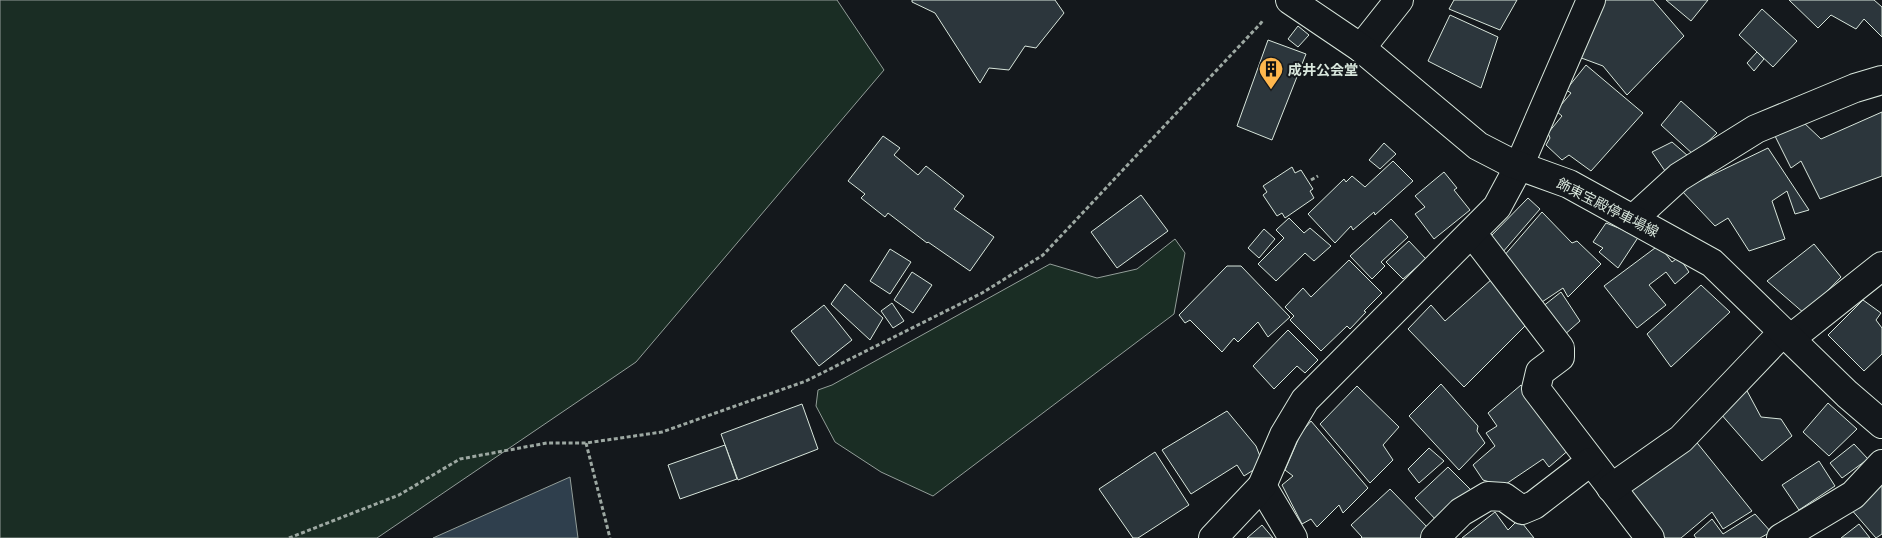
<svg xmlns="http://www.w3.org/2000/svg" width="1882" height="538" viewBox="0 0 1882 538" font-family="Lato,'Noto Sans JP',sans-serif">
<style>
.green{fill:#1a2d24;stroke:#939e99}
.water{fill:#2f3f4d;stroke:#939e99}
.building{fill:#2c363c;stroke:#d8e6dc}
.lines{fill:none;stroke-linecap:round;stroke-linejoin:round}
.minor-casing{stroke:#d8e6dc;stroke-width:30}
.major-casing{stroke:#d8e6dc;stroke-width:30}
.path{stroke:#9da8a2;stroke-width:3;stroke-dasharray:4 2.5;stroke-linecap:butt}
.minor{stroke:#14181c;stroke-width:28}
.major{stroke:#14181c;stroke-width:28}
.labels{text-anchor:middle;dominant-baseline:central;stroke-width:4;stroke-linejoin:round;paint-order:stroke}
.poi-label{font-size:14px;font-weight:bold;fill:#d8e6dc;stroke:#14181c;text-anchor:start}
.street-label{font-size:14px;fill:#d8e6dc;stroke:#14181c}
</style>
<rect width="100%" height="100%" fill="#14181c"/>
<g class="green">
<polygon points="0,0 837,0 884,70 636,362 377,538 0,538"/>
<polygon points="1175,239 1185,253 1174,314 933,496 881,472 835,442 816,406 818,390 832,385 1050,264 1097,278 1137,269"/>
</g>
<polygon class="water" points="570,477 578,538 433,538"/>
<g class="building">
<polygon points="912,0 1055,0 1064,13 1036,48 1025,46 1009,70 989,68 980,83 935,13 912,2"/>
<polygon points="1454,0 1517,0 1500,30 1449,9"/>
<polygon points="1597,0 1653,0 1684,36 1627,95 1603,66 1576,56"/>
<polygon points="1666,0 1708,0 1691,21"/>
<polygon points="1789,0 1874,0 1882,7 1882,37 1864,19 1856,29 1831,15 1818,28"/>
<polygon points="1762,9 1797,41 1773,67 1739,35"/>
<polygon points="1450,15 1498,37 1481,88 1428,61"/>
<polygon points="1298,26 1309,35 1298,47 1288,39"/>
<polygon points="1268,40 1306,54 1272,140 1237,126"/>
<polygon points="1757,52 1764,59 1754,71 1747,63"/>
<polygon points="1586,65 1643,113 1591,171 1569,155 1562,160 1546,145 1550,138 1548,133 1562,116 1556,111 1571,93 1566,90"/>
<polygon points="1681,101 1717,133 1694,155 1661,125"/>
<polygon points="1882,112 1882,176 1820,199 1801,161 1791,168 1773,132 1802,121 1821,139"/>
<polygon points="883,136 900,148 894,155 918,175 926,166 964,196 954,209 994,237 970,271 928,242 927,243 888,213 885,217 861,198 865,194 848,181"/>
<polygon points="1672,142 1688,156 1665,171 1652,152"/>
<polygon points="1384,143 1396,154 1380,169 1369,160"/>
<polygon points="1768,148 1809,210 1795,214 1787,191 1772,201 1785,239 1749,251 1728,218 1715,226 1681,190"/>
<polygon points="1393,161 1413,181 1375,215 1374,212 1353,230 1351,226 1335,243 1308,214 1344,179 1346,182 1352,176 1365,187"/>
<polygon points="1292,167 1295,173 1301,170 1313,189 1310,191 1314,198 1285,218 1282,213 1277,216 1263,195 1267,192 1263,186"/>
<polygon points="1444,172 1457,188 1454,190 1470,210 1434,239 1415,214 1425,207 1415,196"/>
<polygon points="1141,195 1168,231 1117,268 1091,232"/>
<polygon points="1528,198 1540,209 1502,253 1491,236"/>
<polygon points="1542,212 1572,243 1577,241 1601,264 1568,297 1563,288 1539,304 1503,257"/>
<polygon points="1289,218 1304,233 1310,228 1331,246 1314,261 1305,253 1276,281 1258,264 1284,238 1276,230"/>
<polygon points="1391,219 1408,237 1381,262 1385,266 1372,279 1350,256"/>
<polygon points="1606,223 1639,236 1618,268 1599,252 1603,248 1593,242"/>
<polygon points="1264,229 1275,239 1259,258 1248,248"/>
<polygon points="1409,241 1426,259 1403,279 1386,262"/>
<polygon points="1814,244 1841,277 1805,314 1767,281"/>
<polygon points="1659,245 1672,262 1679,257 1689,272 1675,284 1666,272 1649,285 1666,305 1637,328 1604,286"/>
<polygon points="890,249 911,262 890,294 870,281"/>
<polygon points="1349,260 1382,293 1364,311 1366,312 1350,329 1347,326 1321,351 1290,320 1294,316 1285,307 1303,288 1311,297"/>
<polygon points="1227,266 1241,266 1290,317 1268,337 1258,322 1238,342 1234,338 1222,352 1190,320 1185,323 1179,315"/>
<polygon points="912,272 932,285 913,313 894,300"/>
<polygon points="1492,279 1526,325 1464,387 1408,329 1431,305 1445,321"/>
<polygon points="845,284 883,318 870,340 831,304"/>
<polygon points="1701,285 1730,312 1671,367 1647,334"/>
<polygon points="1561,292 1580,321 1563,336 1542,307"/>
<polygon points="1863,300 1881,313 1876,320 1882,328 1882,354 1864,371 1828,335"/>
<polygon points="892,303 904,321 893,328 881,311"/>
<polygon points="824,305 852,340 819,366 791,331"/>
<polygon points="1288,330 1318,360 1305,373 1297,366 1274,389 1253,366"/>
<polygon points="1441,384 1478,426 1477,431 1485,443 1459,470 1409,416"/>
<polygon points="1521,385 1571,448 1549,467 1543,459 1503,486 1483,480 1473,465 1495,446 1486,433 1497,426 1488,413"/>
<polygon points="1357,386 1399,427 1383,445 1393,460 1370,483 1320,424"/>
<polygon points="1746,389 1761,417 1781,419 1792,436 1762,461 1720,413"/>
<polygon points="1828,403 1857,429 1829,456 1803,432"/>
<polygon points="802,404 818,449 738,480 721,434"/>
<polygon points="1227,411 1256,446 1263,464 1244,476 1237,465 1191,494 1162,450"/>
<polygon points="1311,421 1368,488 1343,513 1339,505 1317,527 1311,519 1302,524 1282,485 1293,476 1285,470 1301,433"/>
<polygon points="1694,439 1752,511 1723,529 1712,512 1681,538 1665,538 1626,492"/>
<polygon points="1854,444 1868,459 1842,478 1830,463"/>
<polygon points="725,445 737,479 680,499 668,465"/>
<polygon points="1429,448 1444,461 1419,483 1408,469"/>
<polygon points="1155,452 1189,505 1138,538 1133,538 1099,489"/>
<polygon points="1819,461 1835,486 1799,510 1782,485"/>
<polygon points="1448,467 1472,491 1439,523 1415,498"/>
<polygon points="1882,480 1882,534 1876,538 1850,508"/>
<polygon points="1390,489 1430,530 1422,538 1361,538 1362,537 1351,525"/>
<polygon points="1495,512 1508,530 1519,519 1534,538 1462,538"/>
<polygon points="1755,514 1771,532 1760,538 1696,538 1694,535 1712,519 1723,534"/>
<polygon points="1859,524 1870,538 1841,538"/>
<polygon points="1262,525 1273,538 1247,538"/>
</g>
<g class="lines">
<defs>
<g id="minor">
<polyline points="1361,48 1399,0"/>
<polyline points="1633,219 1679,177 1756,129 1855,88 1882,80"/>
<polyline points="1472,233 1560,348 1560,357 1540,372 1536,389 1650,538"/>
<polyline points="1790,339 1882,266"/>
<polyline points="1262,486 1293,538"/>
<polyline points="1611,488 1681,439 1783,332"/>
<polyline points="1213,538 1262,486 1284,435 1305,400 1497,207 1519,166 1591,0"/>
<polyline points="1435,538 1461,512 1488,496 1504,497 1522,510 1534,505 1590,462"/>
<polyline points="1781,538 1853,495 1882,464"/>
</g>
<polyline id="major" points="1290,0 1361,48 1478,146 1511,163 1569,184 1712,263 1847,394 1882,424"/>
</defs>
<use href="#minor" class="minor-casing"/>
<use href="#major" class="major-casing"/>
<g class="path">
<polyline points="1311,180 1318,176"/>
<polyline points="586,443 610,538"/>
<polyline points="289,538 399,495 460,459 547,443 586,443 662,432 806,381 982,293 1043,255 1261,23 1263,20"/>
</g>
<use href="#minor" class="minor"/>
<use href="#major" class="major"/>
</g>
<defs>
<symbol id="building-pin" viewBox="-11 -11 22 30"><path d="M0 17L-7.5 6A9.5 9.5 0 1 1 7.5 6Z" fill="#ffb74d" stroke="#14181c"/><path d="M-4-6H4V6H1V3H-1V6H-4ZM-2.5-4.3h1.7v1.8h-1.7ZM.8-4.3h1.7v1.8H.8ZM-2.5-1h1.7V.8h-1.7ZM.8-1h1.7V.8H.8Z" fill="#111"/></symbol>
</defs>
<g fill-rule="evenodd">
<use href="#building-pin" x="1257" y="55" width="28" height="38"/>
</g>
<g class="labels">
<g class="poi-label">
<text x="1288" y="69">成井公会堂</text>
</g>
<g class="street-label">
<text transform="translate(1608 207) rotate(27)">飾東宝殿停車場線</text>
</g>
</g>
</svg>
